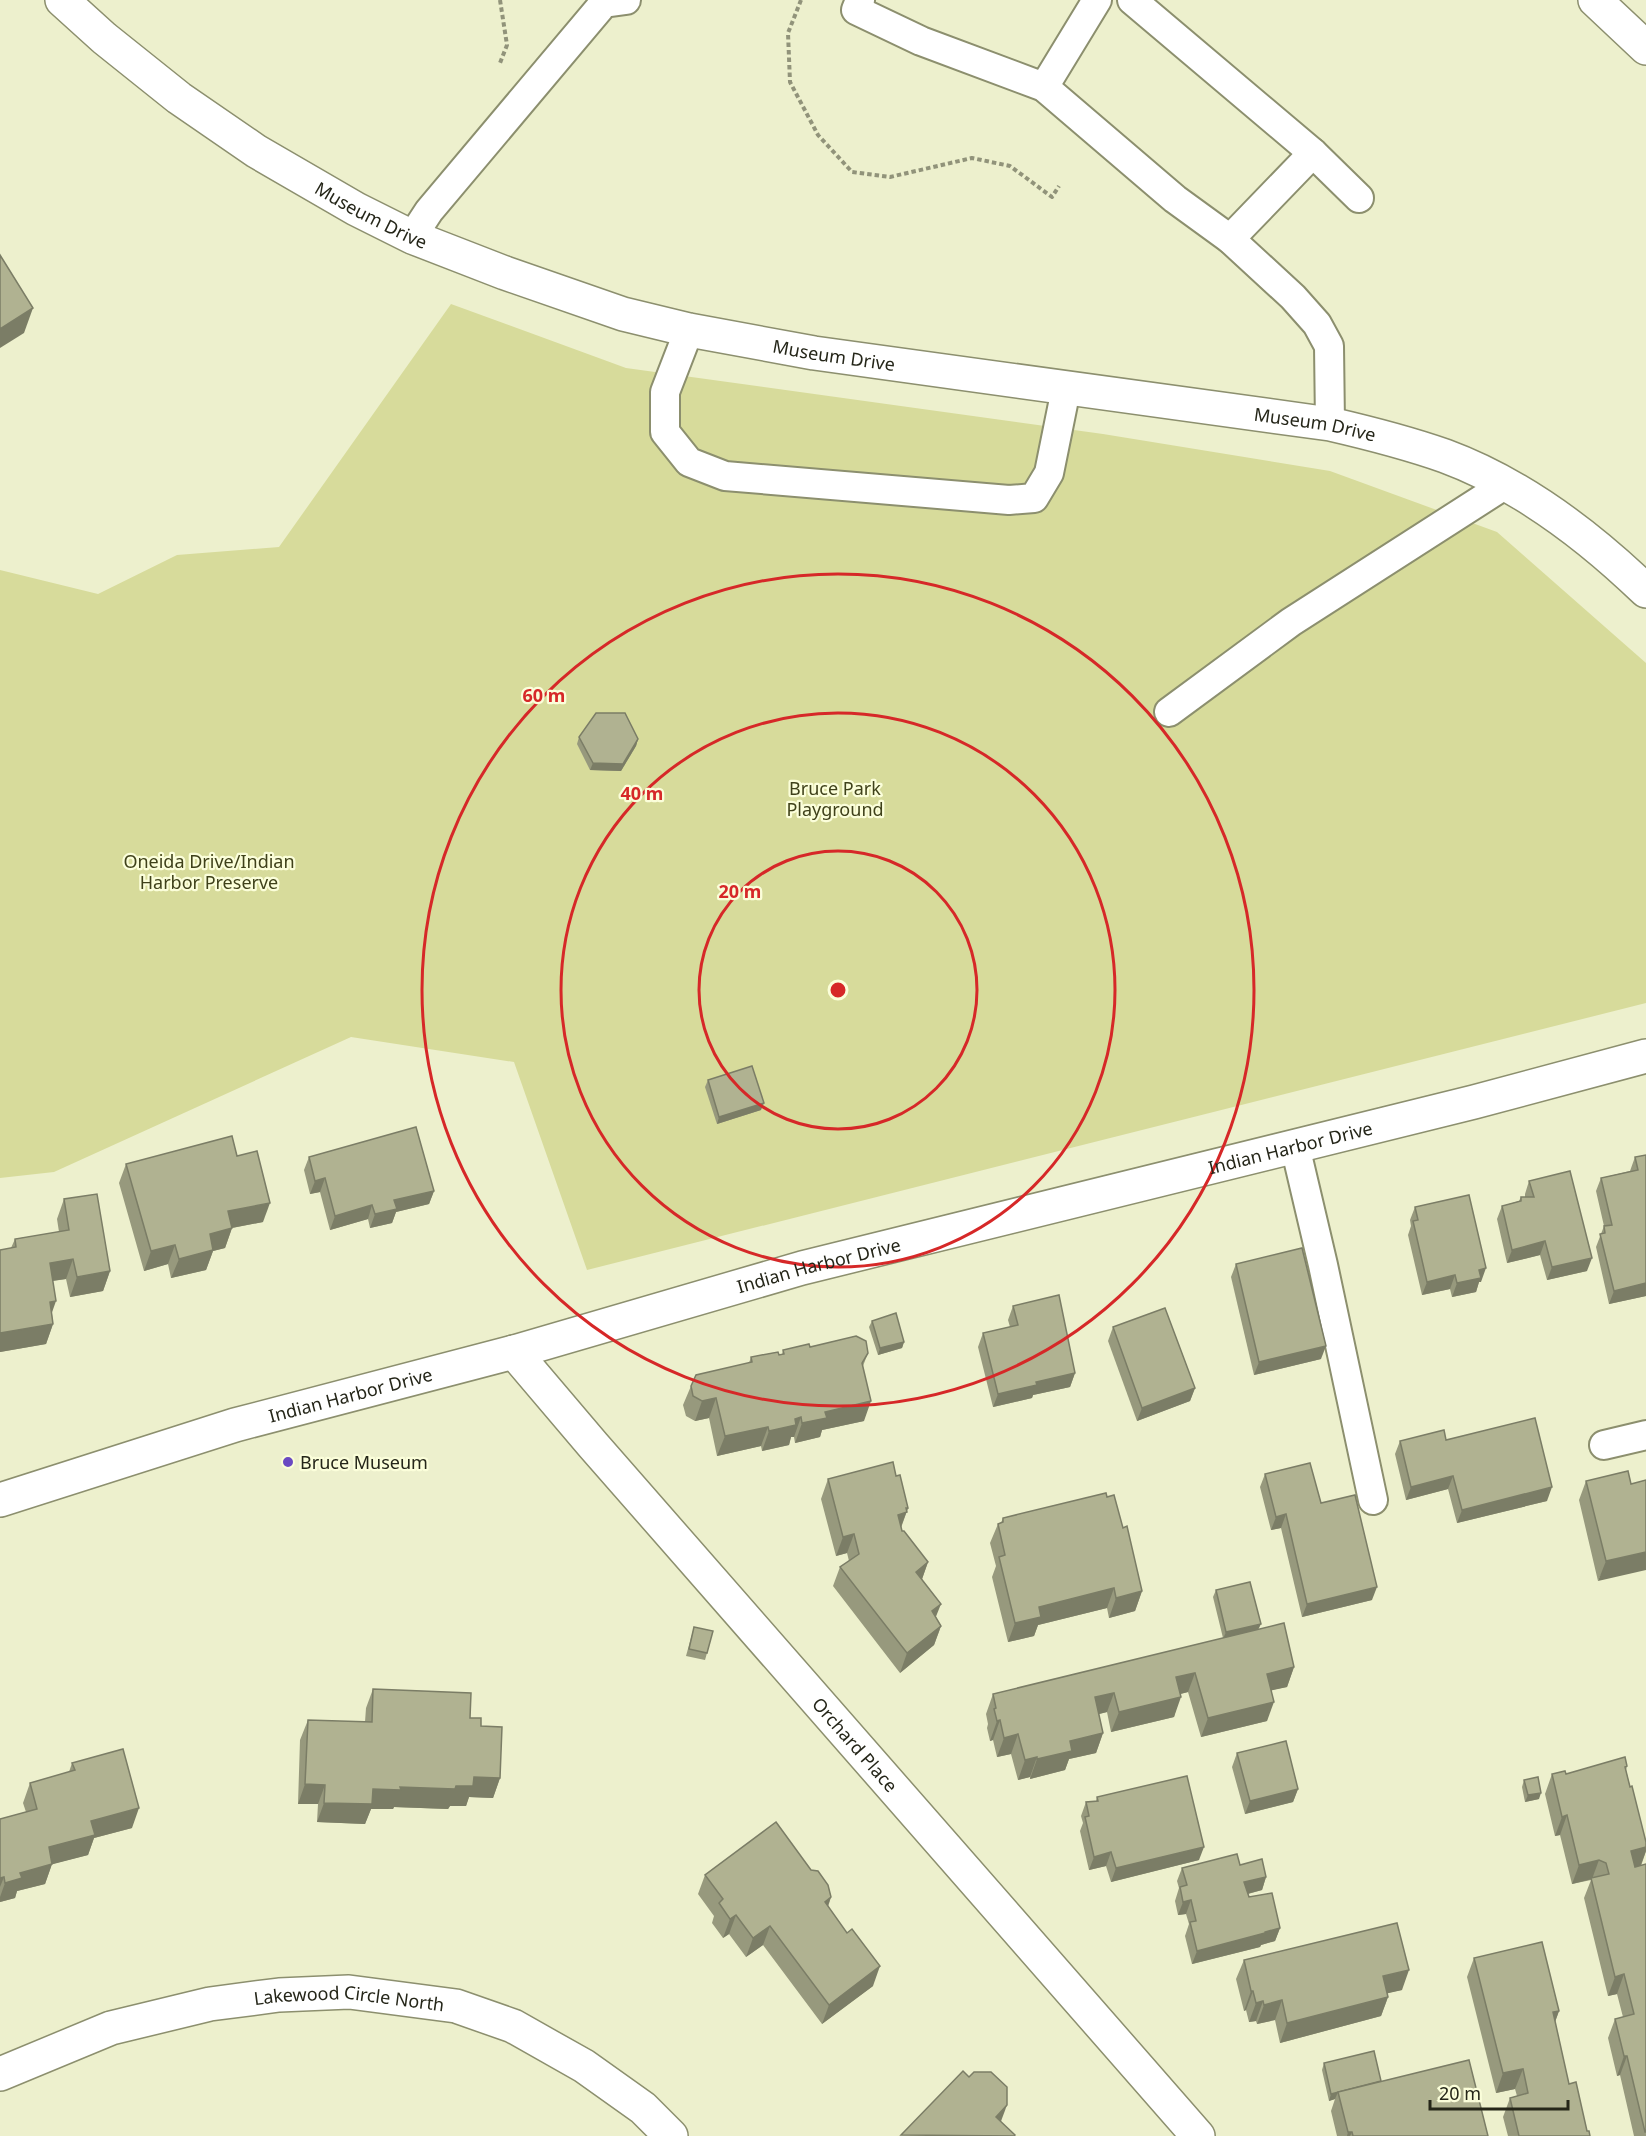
<svg xmlns="http://www.w3.org/2000/svg" width="1646" height="2136" viewBox="0 0 1646 2136" font-family="'Noto Sans',sans-serif">
<style>
.green{fill:#d7db9b}
.lines{fill:none;stroke-linecap:round;stroke-linejoin:round}
.lane-casing{stroke:#8c8f6e;stroke-width:32}
.street-casing{stroke:#8c8f6e;stroke-width:36}
.secondary-casing{stroke:#8c8f6e;stroke-width:36}
.highway-casing{stroke:#8c8f6e;stroke-width:36}
.path{stroke:#91937a;stroke-width:4;stroke-dasharray:4.5 3;stroke-linecap:butt}
.lane{stroke:#fff;stroke-width:28}
.street{stroke:#fff;stroke-width:33}
.secondary{stroke:#fff;stroke-width:33}
.highway{stroke:#fff;stroke-width:33}
.wall{fill:#97997d}
.shaded-wall{fill:#7b7d66}
.building{fill:#b0b291;stroke:#7b7d66;stroke-width:1.5}
.ring{fill:none;stroke:#d62828;stroke-width:3}
.poi-dot{fill:#6a49c2;stroke:#fbfeda;stroke-width:2}
.labels{text-anchor:middle;dominant-baseline:central;stroke-width:4.5;stroke-linejoin:round;paint-order:stroke}
.street-label{font-size:18px;fill:#252619;stroke:#fbfeda}
.park-label{font-size:18px;fill:#3f411a;stroke:#fbfeda}
.poi-label{font-size:18px;fill:#252619;stroke:#fbfeda;text-anchor:start}
.centre{fill:#d62828;stroke:#fbfeda;stroke-width:3}
.ring-label{font-size:18px;text-anchor:middle;font-weight:bold;fill:#d62828;stroke:#fbfeda;stroke-width:4.5;stroke-linejoin:round;paint-order:stroke}
</style>
<rect width="100%" height="100%" fill="#edf0cd"/>
<polygon class="green" points="451,304 626,368 1103,434 1330,471 1497,532 1646,663 1646,1003 587,1270 514,1062 351,1037 54,1172 0,1178 0,570 98,594 177,555 279,547"/>
<g class="lines">
<defs>
<g id="lane">
<polyline points="860,0 856,10 921,41 1044,87 1175,199 1230,239 1293,297 1317,324 1329,346 1330,424"/>
<polyline points="1132,0 1313,153 1359,198"/>
<polyline points="1044,87 1097,0"/>
<polyline points="412,237 429,211 604,3 626,0"/>
<polyline points="1230,239 1313,153"/>
<polyline points="689,330 665,392 665,432 689,462 725,476 1009,500 1034,498 1049,473 1066,389"/>
<polyline points="1169,712 1291,622 1506,484"/>
<polyline points="1295,1146 1323,1265 1373,1500"/>
<polyline points="1604,1445 1646,1435"/>
</g>
<g id="street">
<path id="s1" d="M514 1352 593 1445 1198 2136"/>
<path id="s2" d="M0 1500 235 1425 514 1352 802 1268 1474 1102 1646 1056"/>
<path id="s3" d="M0 2074 111 2028 210 2004 279 1995 349 1992 456 2006 513 2026 584 2066 643 2108 671 2136"/>
</g>
<g id="secondary">
<path id="s4" d="M62 0 104 38 179 98 256 151 356 209 412 237 505 273 623 314 689 330 814 353 1330 424C1369 433 1408 443 1445 456 1521 484 1589 536 1646 591"/>
</g>
<polyline id="highway" points="1595,0 1646,48"/>
</defs>
<use href="#lane" class="lane-casing"/>
<use href="#street" class="street-casing"/>
<use href="#secondary" class="secondary-casing"/>
<use href="#highway" class="highway-casing"/>
<g class="path">
<polyline points="500,0 507,45 500,63"/>
<polyline points="801,0 788,33 790,82 818,135 852,172 890,177 972,158 1010,166 1052,197 1059,186"/>
</g>
<use href="#lane" class="lane"/>
<use href="#street" class="street"/>
<use href="#secondary" class="secondary"/>
<use href="#highway" class="highway"/>
</g>
<g class="wall">
<polygon points="579,737 638,739 636,746 621,771 590,770 577,744"/>
<polygon points="708,1080 761,1110 717,1124 705,1087"/>
<polygon points="1646,1155 1646,1296 1609,1304 1596,1247 1604,1226 1596,1191 1601,1178 1630,1171 1635,1157"/>
<polygon points="237,1156 263,1222 232,1228 225,1248 213,1251 206,1270 171,1278 168,1264 144,1271 119,1183 126,1164"/>
<polygon points="309,1157 434,1191 429,1204 396,1212 392,1223 370,1228 368,1219 330,1230 320,1192 310,1194 304,1170"/>
<polygon points="1529,1181 1587,1271 1547,1280 1540,1255 1507,1263 1497,1219 1502,1206 1519,1201 1521,1197 1525,1197 1525,1194"/>
<polygon points="64,1199 110,1271 103,1291 70,1297 66,1279 53,1281 52,1314 53,1324 46,1344 0,1352 0,1250 11,1248 15,1239 59,1232 57,1219"/>
<polygon points="1415,1207 1481,1282 1479,1282 1476,1292 1452,1297 1450,1289 1422,1295 1408,1235 1411,1226 1410,1220"/>
<polygon points="1236,1264 1321,1359 1254,1375 1231,1277"/>
<polygon points="1013,1306 1075,1373 1070,1387 1033,1395 1032,1398 993,1407 978,1347 983,1333 1010,1327 1008,1320"/>
<polygon points="872,1321 904,1342 902,1348 878,1355 869,1327"/>
<polygon points="1113,1327 1195,1388 1190,1401 1137,1421 1108,1341"/>
<polygon points="810,1347 868,1353 863,1366 864,1421 822,1430 820,1437 795,1443 794,1437 791,1437 789,1445 762,1451 761,1446 717,1456 709,1418 695,1421 686,1416 683,1405 691,1386 749,1363 751,1357 779,1355 782,1355 783,1350"/>
<polygon points="1446,1440 1547,1501 1457,1523 1448,1489 1406,1500 1395,1454 1400,1441"/>
<polygon points="1265,1474 1372,1600 1302,1617 1281,1528 1271,1530 1260,1487"/>
<polygon points="896,1476 908,1508 901,1528 902,1531 928,1562 922,1579 936,1617 941,1626 934,1645 900,1673 833,1586 840,1567 849,1561 847,1553 836,1556 821,1499 828,1479"/>
<polygon points="1646,1480 1598,1581 1579,1500 1586,1481 1631,1484"/>
<polygon points="1107,1497 1123,1528 1142,1591 1135,1611 1109,1618 1107,1608 1038,1625 1034,1636 1008,1642 992,1577 996,1566 990,1543 998,1524 1001,1523 1003,1518"/>
<polygon points="1216,1590 1294,1667 1287,1687 1271,1690 1267,1721 1201,1737 1188,1692 1180,1694 1174,1717 1111,1732 1107,1712 1099,1714 1103,1733 1096,1753 1069,1759 1065,1770 1030,1779 1030,1777 1018,1780 1011,1754 997,1757 993,1740 990,1741 987,1728 988,1724 986,1714 993,1694 1223,1638 1213,1597"/>
<polygon points="694,1627 707,1653 705,1660 686,1656"/>
<polygon points="373,1689 470,1718 481,1726 500,1778 493,1798 469,1797 466,1806 450,1806 448,1809 394,1807 393,1809 371,1809 365,1824 317,1822 318,1804 298,1804 300,1740 308,1720 365,1722 366,1708"/>
<polygon points="1237,1753 1298,1789 1293,1802 1245,1814 1232,1767"/>
<polygon points="72,1763 132,1828 94,1838 88,1855 52,1864 45,1884 17,1891 15,1898 0,1902 0,1819 26,1812 23,1803 30,1783 69,1772"/>
<polygon points="1627,1766 1626,1770 1646,1851 1641,1866 1646,2136 1634,2136 1620,2075 1617,2076 1608,2038 1615,2019 1623,2017 1617,1994 1608,1996 1584,1898 1591,1880 1572,1884 1560,1835 1555,1836 1545,1794 1552,1774 1566,1774"/>
<polygon points="1524,1780 1539,1799 1525,1802 1522,1787"/>
<polygon points="1097,1797 1199,1860 1111,1882 1106,1866 1089,1870 1080,1831 1083,1823 1081,1816 1086,1802 1096,1801"/>
<polygon points="1240,1865 1266,1877 1262,1890 1248,1894 1249,1897 1280,1928 1275,1941 1261,1945 1260,1947 1192,1964 1185,1936 1189,1924 1186,1914 1178,1915 1175,1901 1179,1888 1177,1881 1182,1868"/>
<polygon points="705,1875 831,1897 828,1907 873,1986 822,2024 763,1945 746,1957 729,1934 723,1938 712,1923 714,1916 698,1894"/>
<polygon points="1474,1958 1559,2011 1555,2022 1569,2084 1587,2131 1590,2136 1508,2136 1503,2117 1510,2098 1517,2096 1515,2089 1496,2093 1467,1977"/>
<polygon points="1244,1960 1402,1990 1387,1993 1388,1997 1381,2016 1280,2043 1275,2020 1257,2024 1256,2021 1249,2022 1246,2010 1244,2011 1236,1979"/>
<polygon points="1324,2063 1381,2081 1488,2136 1337,2136 1331,2111 1335,2099 1329,2101 1322,2070"/>
</g>
<g class="shaded-wall">
<polygon points="33,308 24,333 0,348 0,329"/>
<polygon points="638,739 636,746 621,771 590,770 593,763"/>
<polygon points="764,1103 761,1110 717,1124 719,1117"/>
<polygon points="325,1178 320,1192 310,1194 315,1181"/>
<polygon points="434,1191 429,1204 396,1212 392,1223 370,1228 375,1214 394,1200"/>
<polygon points="270,1203 263,1222 221,1230 228,1211"/>
<polygon points="372,1205 368,1219 330,1230 335,1216"/>
<polygon points="232,1228 225,1248 213,1251 206,1270 171,1278 179,1259 210,1234"/>
<polygon points="1545,1241 1540,1255 1507,1263 1512,1250"/>
<polygon points="175,1245 168,1264 144,1271 151,1251"/>
<polygon points="1592,1258 1587,1271 1547,1280 1552,1267"/>
<polygon points="73,1259 66,1279 43,1282 50,1263"/>
<polygon points="1486,1268 1481,1282 1479,1282 1476,1292 1452,1297 1457,1283 1479,1270"/>
<polygon points="110,1271 103,1291 70,1297 77,1277"/>
<polygon points="1455,1275 1450,1289 1422,1295 1427,1282"/>
<polygon points="1646,1283 1646,1296 1609,1304 1614,1291"/>
<polygon points="56,1301 49,1321 50,1302"/>
<polygon points="53,1324 46,1344 0,1352 0,1333"/>
<polygon points="904,1342 902,1348 878,1355 880,1348"/>
<polygon points="1326,1346 1321,1359 1254,1375 1259,1362"/>
<polygon points="1075,1373 1070,1387 1033,1395 1032,1398 993,1407 998,1394 1036,1382"/>
<polygon points="1195,1388 1190,1401 1137,1421 1142,1408"/>
<polygon points="716,1398 709,1418 695,1421 702,1401"/>
<polygon points="871,1401 864,1421 822,1430 820,1437 795,1443 802,1423 825,1412"/>
<polygon points="801,1417 794,1437 791,1437 789,1445 762,1451 769,1431 795,1419"/>
<polygon points="768,1427 761,1446 717,1456 725,1436"/>
<polygon points="1453,1476 1448,1489 1406,1500 1411,1487"/>
<polygon points="1552,1487 1547,1501 1457,1523 1462,1510"/>
<polygon points="906,1508 908,1508 899,1532 898,1515"/>
<polygon points="1286,1514 1281,1528 1271,1530 1276,1517"/>
<polygon points="854,1534 847,1553 836,1556 843,1537"/>
<polygon points="1646,1552 1646,1570 1598,1581 1606,1561"/>
<polygon points="928,1562 921,1582 916,1572"/>
<polygon points="1377,1587 1372,1600 1302,1617 1307,1604"/>
<polygon points="1114,1588 1107,1608 1038,1625 1034,1636 1008,1642 1015,1623 1039,1607"/>
<polygon points="1142,1591 1135,1611 1109,1618 1116,1598"/>
<polygon points="941,1604 933,1624 932,1611"/>
<polygon points="1261,1624 1258,1630 1223,1639 1226,1632"/>
<polygon points="941,1626 934,1645 900,1673 907,1653"/>
<polygon points="1294,1667 1287,1687 1260,1693 1267,1674"/>
<polygon points="1195,1673 1188,1692 1169,1697 1176,1677"/>
<polygon points="1114,1693 1107,1712 1087,1717 1095,1697"/>
<polygon points="1181,1697 1174,1717 1111,1732 1119,1712"/>
<polygon points="1274,1702 1267,1721 1201,1737 1208,1718"/>
<polygon points="1000,1720 993,1740 990,1741 997,1721"/>
<polygon points="1103,1733 1096,1753 1069,1759 1065,1770 1030,1779 1037,1759 1070,1741"/>
<polygon points="1018,1734 1011,1754 997,1757 1004,1738"/>
<polygon points="1037,1757 1030,1777 1018,1780 1025,1760"/>
<polygon points="474,1777 500,1778 493,1798 469,1797 466,1806 450,1806 448,1809 394,1807 393,1809 371,1809 365,1824 317,1822 324,1803 373,1789 456,1786"/>
<polygon points="305,1784 325,1785 318,1804 298,1804"/>
<polygon points="1298,1789 1293,1802 1245,1814 1250,1801"/>
<polygon points="1541,1793 1539,1799 1525,1802 1528,1795"/>
<polygon points="139,1808 132,1828 94,1838 88,1855 42,1867 49,1847 91,1821"/>
<polygon points="1567,1815 1560,1835 1555,1836 1562,1817"/>
<polygon points="1204,1847 1199,1860 1111,1882 1116,1868"/>
<polygon points="1646,1847 1646,1851 1640,1867 1624,1870 1631,1851"/>
<polygon points="1111,1852 1106,1866 1089,1870 1094,1857"/>
<polygon points="1599,1860 1592,1879 1572,1884 1579,1865"/>
<polygon points="52,1864 45,1884 17,1891 15,1898 0,1902 0,1897 5,1883 20,1873"/>
<polygon points="4,1877 0,1887 0,1878"/>
<polygon points="1266,1877 1262,1890 1239,1896 1244,1882"/>
<polygon points="831,1897 824,1916 825,1902"/>
<polygon points="1191,1900 1186,1914 1178,1915 1183,1902"/>
<polygon points="736,1915 729,1934 723,1938 730,1919"/>
<polygon points="770,1926 763,1945 746,1957 753,1938"/>
<polygon points="1280,1928 1275,1941 1261,1945 1260,1947 1192,1964 1197,1951"/>
<polygon points="880,1966 873,1986 822,2024 829,2005"/>
<polygon points="1409,1970 1402,1990 1376,1996 1383,1976"/>
<polygon points="1624,1974 1617,1994 1608,1996 1615,1977"/>
<polygon points="1251,1991 1253,1991 1246,2010 1244,2011"/>
<polygon points="1388,1997 1381,2016 1280,2043 1287,2023"/>
<polygon points="1282,2000 1275,2020 1257,2024 1264,2005"/>
<polygon points="1263,2001 1256,2021 1249,2022 1256,2003"/>
<polygon points="1559,2011 1552,2030 1553,2012"/>
<polygon points="1624,2056 1627,2056 1620,2075 1617,2076"/>
<polygon points="1523,2069 1515,2089 1496,2093 1503,2073"/>
<polygon points="1338,2092 1335,2099 1329,2101 1331,2094"/>
<polygon points="1007,2105 1000,2124 996,2117"/>
<polygon points="1348,2132 1352,2132 1350,2136 1347,2136"/>
</g>
<g class="building">
<polygon points="0,255 33,308 0,329"/>
<polygon points="596,713 625,713 638,739 623,764 593,763 579,737"/>
<polygon points="752,1066 764,1103 719,1117 708,1080"/>
<polygon points="416,1127 434,1191 394,1200 397,1209 375,1214 372,1205 335,1216 325,1178 315,1181 309,1157"/>
<polygon points="232,1136 237,1156 257,1151 270,1203 228,1211 232,1228 210,1234 213,1250 179,1259 175,1245 151,1251 126,1164"/>
<polygon points="1646,1155 1646,1283 1614,1291 1600,1234 1605,1233 1604,1226 1612,1225 1601,1178 1638,1170 1635,1157"/>
<polygon points="1570,1171 1592,1258 1552,1267 1545,1241 1512,1250 1502,1206 1521,1201 1521,1197 1534,1197 1529,1181"/>
<polygon points="97,1194 110,1271 77,1277 73,1259 50,1263 56,1301 50,1302 53,1324 0,1333 0,1250 16,1247 15,1239 69,1230 64,1199"/>
<polygon points="1469,1195 1486,1268 1479,1270 1481,1278 1457,1283 1455,1275 1427,1282 1413,1221 1418,1220 1415,1207"/>
<polygon points="1302,1248 1326,1346 1259,1362 1236,1264"/>
<polygon points="1059,1295 1075,1373 1036,1382 1037,1385 998,1394 983,1333 1018,1325 1013,1306"/>
<polygon points="1165,1308 1195,1388 1142,1408 1113,1327"/>
<polygon points="896,1313 904,1342 880,1348 872,1321"/>
<polygon points="856,1336 866,1341 868,1353 862,1363 871,1401 825,1412 827,1418 802,1423 801,1417 795,1419 796,1425 769,1431 768,1427 725,1436 716,1398 702,1401 693,1396 691,1386 696,1375 752,1362 751,1357 778,1352 779,1355 784,1354 783,1350 809,1344 810,1347"/>
<polygon points="1535,1418 1552,1487 1462,1510 1453,1476 1411,1487 1400,1441 1444,1430 1446,1440"/>
<polygon points="893,1462 896,1476 900,1475 908,1508 906,1508 907,1512 898,1515 902,1531 904,1531 928,1562 916,1572 941,1604 932,1611 941,1626 907,1653 840,1567 859,1554 854,1534 843,1537 828,1479"/>
<polygon points="1310,1463 1321,1503 1355,1495 1377,1587 1307,1604 1286,1514 1276,1517 1265,1474"/>
<polygon points="1628,1471 1631,1484 1646,1480 1646,1552 1606,1561 1586,1481"/>
<polygon points="1106,1493 1107,1497 1114,1495 1123,1528 1127,1526 1142,1591 1116,1598 1114,1588 1039,1607 1041,1617 1015,1623 999,1557 1005,1555 998,1524 1003,1522 1003,1518"/>
<polygon points="1250,1582 1261,1624 1226,1632 1216,1590"/>
<polygon points="1284,1623 1294,1667 1267,1674 1274,1702 1208,1718 1195,1673 1176,1677 1181,1697 1119,1712 1114,1693 1095,1697 1103,1733 1070,1741 1072,1751 1037,1759 1037,1757 1025,1760 1018,1734 1004,1738 1000,1720 997,1721 994,1709 996,1708 993,1694"/>
<polygon points="694,1627 713,1631 707,1653 689,1649"/>
<polygon points="373,1689 471,1693 470,1718 481,1718 481,1726 502,1727 500,1778 474,1777 473,1786 456,1786 455,1789 400,1787 401,1790 373,1789 372,1804 324,1803 325,1785 305,1784 308,1720 372,1722"/>
<polygon points="1286,1741 1298,1789 1250,1801 1237,1753"/>
<polygon points="123,1749 139,1808 91,1821 95,1835 49,1847 52,1864 20,1873 22,1878 5,1883 4,1877 0,1878 0,1819 37,1809 30,1783 75,1770 72,1763"/>
<polygon points="1625,1757 1627,1766 1625,1767 1630,1787 1632,1786 1646,1842 1646,1847 1631,1851 1635,1867 1646,1864 1646,2132 1645,2132 1627,2056 1624,2056 1615,2019 1634,2014 1624,1974 1615,1977 1591,1878 1609,1874 1606,1863 1599,1860 1579,1865 1567,1815 1562,1817 1552,1774 1565,1771 1566,1774"/>
<polygon points="1187,1776 1204,1847 1116,1868 1111,1852 1094,1857 1085,1817 1089,1816 1086,1802 1098,1801 1097,1797"/>
<polygon points="1538,1777 1541,1793 1528,1795 1524,1780"/>
<polygon points="776,1822 811,1870 818,1871 828,1885 831,1897 825,1902 847,1933 852,1929 880,1966 829,2005 770,1926 753,1938 736,1915 730,1919 719,1903 723,1899 705,1875"/>
<polygon points="1237,1854 1240,1865 1262,1859 1266,1877 1244,1882 1249,1897 1272,1893 1280,1928 1265,1932 1265,1933 1197,1951 1190,1922 1196,1921 1191,1900 1183,1902 1180,1887 1187,1885 1182,1868"/>
<polygon points="1397,1923 1409,1970 1383,1976 1388,1997 1287,2023 1282,2000 1264,2005 1263,2001 1256,2003 1253,1991 1251,1991 1244,1960"/>
<polygon points="1542,1942 1559,2011 1553,2012 1569,2084 1576,2082 1587,2131 1589,2131 1590,2136 1519,2136 1510,2098 1528,2093 1523,2069 1503,2073 1474,1958"/>
<polygon points="1374,2051 1381,2081 1331,2094 1324,2063"/>
<polygon points="1469,2060 1488,2136 1353,2136 1352,2132 1348,2132 1338,2092"/>
<polygon points="963,2071 969,2077 974,2072 991,2072 1007,2087 1007,2105 996,2117 1015,2135 1014,2136 901,2135"/>
</g>
<g class="ring">
<circle cx="838" cy="990" r="139"/>
<circle cx="838" cy="990" r="277"/>
<circle cx="838" cy="990" r="416"/>
</g>
<circle class="poi-dot" cx="288" cy="1462" r="6"/>
<g class="labels">
<g class="street-label">
<text stroke="none"><textPath href="#s4" startOffset="378">Museum Drive</textPath></text>
<text stroke="none"><textPath href="#s4" startOffset="864">Museum Drive</textPath></text>
<text stroke="none"><textPath href="#s4" startOffset="1350">Museum Drive</textPath></text>
<text stroke="none"><textPath href="#s2" startOffset="1338">Indian Harbor Drive</textPath></text>
<text stroke="none"><textPath href="#s2" startOffset="852">Indian Harbor Drive</textPath></text>
<text stroke="none"><textPath href="#s2" startOffset="366">Indian Harbor Drive</textPath></text>
<text stroke="none"><textPath href="#s1" startOffset="520">Orchard Place</textPath></text>
<text stroke="none"><textPath href="#s3" startOffset="362">Lakewood Circle North</textPath></text>
</g>
<g class="park-label">
<text x="835" y="788">Bruce Park<tspan x="835" dy="21">Playground</tspan></text>
<text x="209" y="861">Oneida Drive/Indian<tspan x="209" dy="21">Harbor Preserve</tspan></text>
</g>
<g class="poi-label">
<text x="300" y="1462">Bruce Museum</text>
</g>
</g>
<circle cx="838" cy="990" r="9" class="centre"/>
<g class="ring-label">
<text x="544" y="702">60 m</text>
<text x="642" y="800">40 m</text>
<text x="740" y="898">20 m</text>
</g>
<path d="M1430 2100v9h138v-9" fill="none" stroke="#252619" stroke-width="3"/>
<text x="1439" y="2100" font-size="18" fill="#252619" stroke="#fbfeda" stroke-width="4.5" paint-order="stroke">20 m</text>
</svg>
